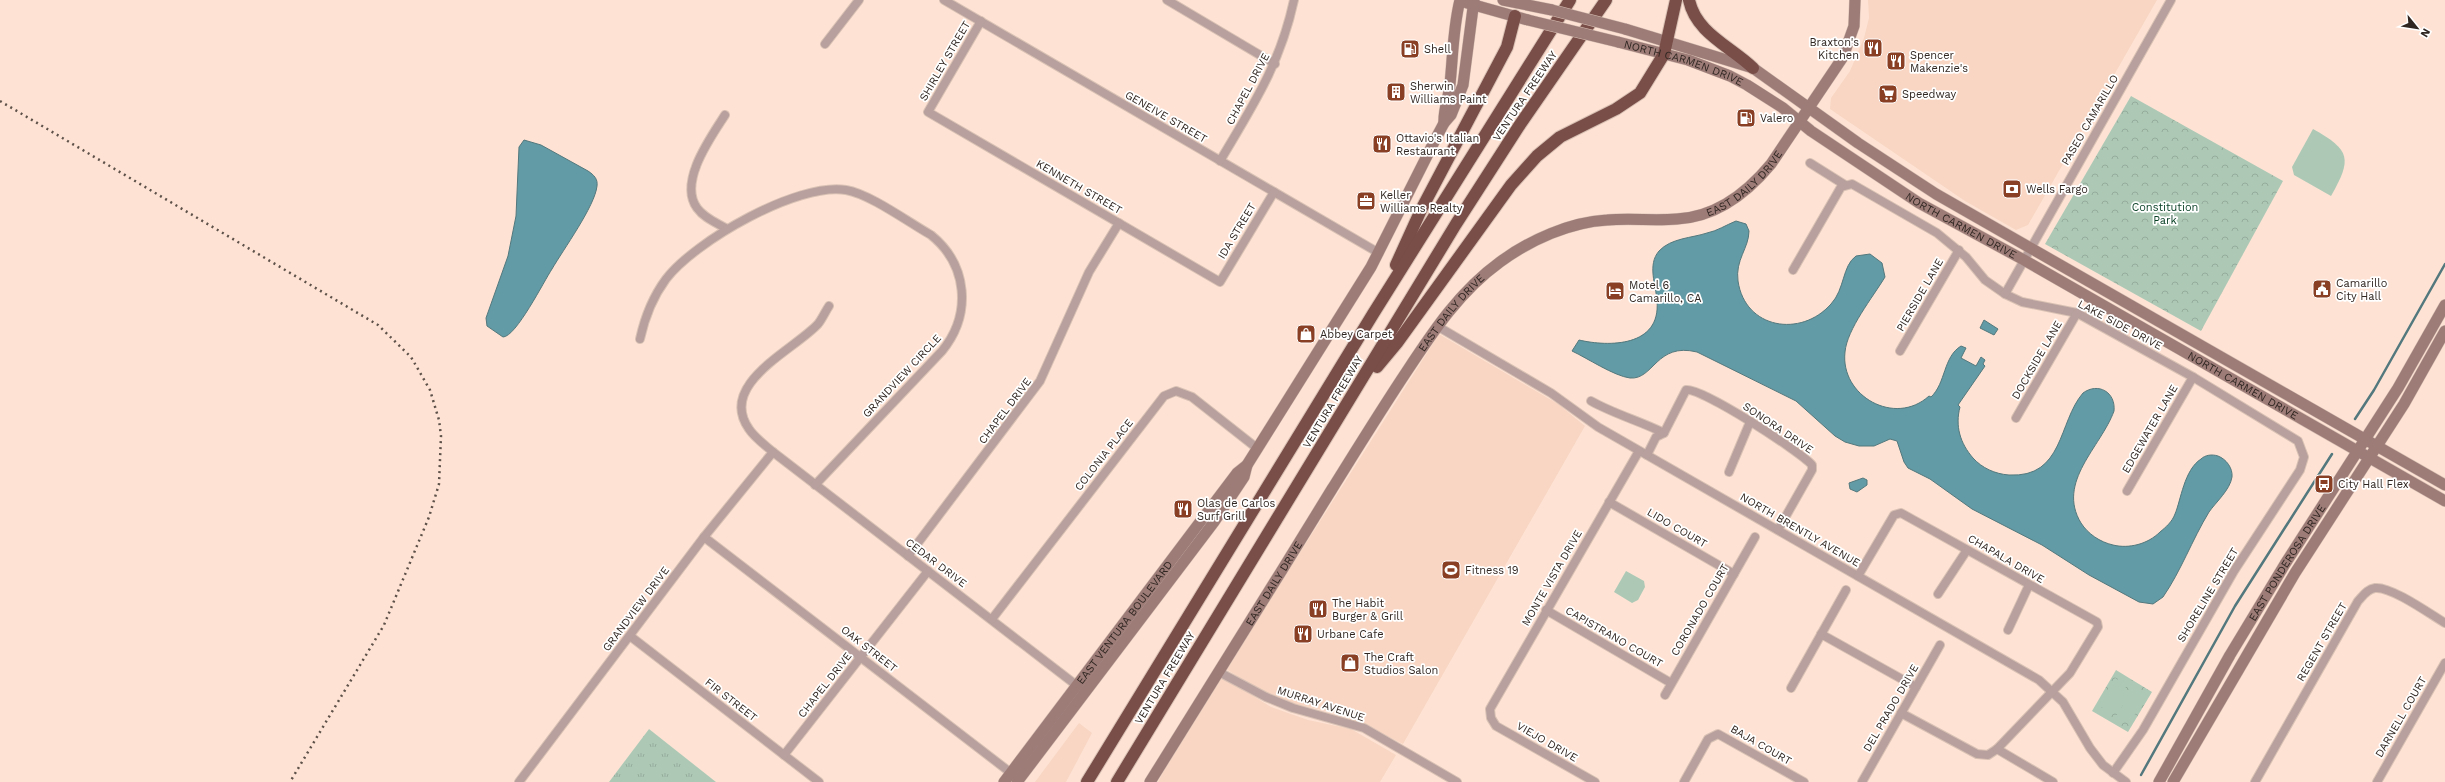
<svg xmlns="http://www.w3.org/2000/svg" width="2445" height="782" viewBox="0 0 2445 782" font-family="'Work Sans',sans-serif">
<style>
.built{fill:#f8d6c3}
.grass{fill:url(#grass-tufts)}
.park{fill:url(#park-crowns)}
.garden{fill:#adc9b6}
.water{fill:#629ba5;stroke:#53787d}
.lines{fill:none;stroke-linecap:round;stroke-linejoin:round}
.stream{stroke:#53787d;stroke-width:2.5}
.minor-casing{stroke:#d9c1b4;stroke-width:10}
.secondary-casing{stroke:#d9c1b4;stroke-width:12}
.motorway-casing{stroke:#d9c1b4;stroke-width:14}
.minor{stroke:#b7a09d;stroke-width:8}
.secondary{stroke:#9d7c78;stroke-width:11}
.motorway{stroke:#794d48;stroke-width:12}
.rail{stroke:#5e5149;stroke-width:2.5;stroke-dasharray:2 4;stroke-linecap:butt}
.secondary-bridge-casing{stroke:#d9c1b4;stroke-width:12;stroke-linecap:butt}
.secondary-bridge{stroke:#9d7c78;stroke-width:11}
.labels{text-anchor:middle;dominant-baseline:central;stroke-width:3.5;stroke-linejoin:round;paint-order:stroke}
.poi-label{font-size:11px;fill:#302621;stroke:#fff;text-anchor:start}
.street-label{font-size:11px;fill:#302621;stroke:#fff}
.park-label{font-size:11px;fill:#053e23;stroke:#fff}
</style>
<defs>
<pattern id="grass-tufts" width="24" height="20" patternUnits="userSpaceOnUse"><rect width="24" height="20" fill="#adc9b6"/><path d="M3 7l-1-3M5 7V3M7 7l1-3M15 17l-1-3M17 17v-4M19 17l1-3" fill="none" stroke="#95ac9c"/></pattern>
<pattern id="park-crowns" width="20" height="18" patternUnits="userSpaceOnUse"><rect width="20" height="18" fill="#adc9b6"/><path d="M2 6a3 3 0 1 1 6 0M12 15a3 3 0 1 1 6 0" fill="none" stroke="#95ac9c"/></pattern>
</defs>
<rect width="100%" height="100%" fill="#fee3d4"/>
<g class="built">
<polygon points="1868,0 2157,0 2028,225 2016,230 1965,201 1830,109 1831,98 1850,71 1864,38 1869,18"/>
<polygon points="1439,334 1558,404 1585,426 1403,744 1345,715 1291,703 1253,686 1226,669"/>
<polygon points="1221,676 1271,707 1308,720 1351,729 1396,755 1380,782 1158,782 1179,741"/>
<polygon points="1079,723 1092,733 1066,782 1035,782"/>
</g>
<polygon class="grass" points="649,729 716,782 609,782"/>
<g class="park">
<polygon points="2131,96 2283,181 2201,331 2045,244"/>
<polygon points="2116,670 2152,692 2128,732 2092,711"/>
</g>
<g class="garden">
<path d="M2313 129C2351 150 2352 159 2331 196L2294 175 2292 167Z"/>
<polygon points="1626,571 1644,581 1645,587 1638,600 1632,603 1614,592"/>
<polygon points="2115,678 2127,685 2111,713 2098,705"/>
<polygon points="2133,689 2146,696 2129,724 2116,716"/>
</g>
<g class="water">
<path d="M524 140 541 145 588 171C594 175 598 179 597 186 595 206 563 250 552 269 544 281 516 337 503 337L487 326 486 318 508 256 516 216 519 147Z"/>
<path d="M1736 221 1746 224 1749 231C1749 248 1735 260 1738 281 1745 329 1801 338 1831 304 1845 289 1842 266 1856 256L1870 254 1882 263 1885 277C1873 297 1847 329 1845 352 1840 396 1895 427 1929 396L1931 397C1946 383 1943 357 1961 346L1966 348 1961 358 1976 366 1981 357 1985 360 1983 364 1985 366 1958 405 1960 407C1955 426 1960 443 1973 458 1982 468 1995 474 2009 475 2064 478 2058 422 2083 393 2098 382 2116 392 2114 411 2101 447 2056 482 2081 523 2088 534 2100 542 2113 545 2129 549 2148 544 2160 532 2166 527 2172 522 2175 514 2181 500 2184 470 2201 459 2205 455 2212 454 2218 456 2226 459 2233 468 2232 477 2230 490 2216 502 2209 512 2192 540 2181 571 2163 597L2153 604 2139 602 2089 575 2042 545 1972 509 1930 479 1908 468 1904 462 1897 441 1890 439 1874 446H1859L1845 442 1835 436 1796 401 1697 352C1656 342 1654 380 1630 378 1614 376 1587 358 1572 351L1579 340C1609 347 1661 347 1657 301 1656 285 1647 265 1659 251 1671 238 1692 238 1707 233 1717 231 1726 225 1736 221Z"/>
<polygon points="1984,320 1998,329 1994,335 1980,328"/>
<polygon points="1863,478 1867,480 1867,485 1857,492 1850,489 1849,483"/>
</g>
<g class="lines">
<g class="stream">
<polyline points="2355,419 2374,390 2445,264"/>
<polyline points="2141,775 2235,606 2332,454"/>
</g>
<defs>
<g id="minor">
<polyline points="944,0 1379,253"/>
<polyline points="1167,0 1275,64"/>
<polyline points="981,21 928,112 1220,282 1274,192"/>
<polyline points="825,44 859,0"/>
<path d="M725 115C711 137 678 182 697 208 704 218 717 223 727 229"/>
<path d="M1220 161C1253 105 1280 65 1294 0"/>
<polyline points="1810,163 1845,185"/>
<polyline points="1793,270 1841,187 1852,184 1937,233 1966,257 1985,280 2005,294 2022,302 2077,313 2193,377 2298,441 2304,457 2300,470 2234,571 2143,730 2113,773"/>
<polyline points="2005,294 2171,0"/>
<path d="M829 306C825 312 822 319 818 324 794 350 717 384 749 429 755 438 765 445 773 452L1080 688"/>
<polyline points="1437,326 1551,393 1598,427 2039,680 2063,702 2090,748 2103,765 2126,782"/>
<path d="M640 339C645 316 652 298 666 279 695 241 798 182 846 190 870 194 908 222 931 235 968 265 972 314 942 351L815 485"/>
<polyline points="1900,351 1959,250"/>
<path d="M1591 401C1614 414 1640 421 1664 433"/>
<polyline points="2016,418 2077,313"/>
<path d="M1647 455 1656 437 1664 433 1686 390C1701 387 1801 452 1812 465V470L1778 530"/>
<polyline points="1729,472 1750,422"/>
<polyline points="2127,491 2193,377"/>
<polyline points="1609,502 1734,574"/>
<polyline points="704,537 1015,776"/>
<polyline points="908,556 1040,381 1089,272 1119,223"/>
<polyline points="1858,576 1894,515 1901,513 2097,622 2098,627 2070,673 1997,749 1988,755 1977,754 1901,713"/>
<polyline points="1938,594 1967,550"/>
<polyline points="1546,610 1671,683"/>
<polyline points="992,619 1164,396 1176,391 1192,397 1258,449"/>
<polyline points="2008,630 2029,585"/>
<polyline points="1821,634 1916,687"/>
<polyline points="630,636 819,782"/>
<polyline points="1219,672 1266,697 1293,708 1364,728 1457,782"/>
<polyline points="1791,688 1846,590"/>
<polyline points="1665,695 1755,537"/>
<polyline points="1997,749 2053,782"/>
<polyline points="784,755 928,571"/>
<polyline points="519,782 704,537 773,452"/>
<polyline points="1595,782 1496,726 1491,718 1490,709 1639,451"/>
<polyline points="1684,782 1708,739 1718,734 1804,782"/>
<polyline points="1862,782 1940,645"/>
<path d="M2255 782 2358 601C2363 596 2367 589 2375 588 2391 586 2430 614 2445 623"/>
<polyline points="2377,782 2445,663"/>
</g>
<g id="secondary">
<polyline points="1503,0 1552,10"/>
<polyline points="1467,3 1528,20"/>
<polyline points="1625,29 1753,68 1858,143 1936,194 2445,485"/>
<path id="s1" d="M1618 42 1688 60 1730 76 1747 85 1783 108 1811 131 1919 203 2024 260 2445 501"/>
<path d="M1444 123C1443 110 1449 97 1450 84 1453 55 1453 28 1460 0"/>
<path id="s2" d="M1004 782 1237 473 1247 465 1371 267 1435 140 1444 123 1451 115 1463 85 1474 0"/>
<polyline points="1017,782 1214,522 1244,477 1247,465"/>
<path id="s3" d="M1150 782C1211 684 1272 587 1332 489 1357 449 1381 410 1407 371 1434 330 1460 291 1500 262 1530 240 1570 222 1607 220 1631 218 1654 221 1677 219 1716 217 1747 193 1771 164L1843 57 1854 26 1855 0"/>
<path id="s4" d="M2159 782 2230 655 2285 564 2398 388 2445 305"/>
<polyline points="2173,782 2295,573 2404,404 2445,331"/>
</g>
<g id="motorway">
<path d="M1689 0C1696 33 1730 46 1753 68"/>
<polyline points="1396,265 1421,210 1507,47 1515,16"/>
<polyline points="1377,367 1397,343 1511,185 1537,156 1560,137 1616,109 1640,93 1664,54 1676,0"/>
<polyline points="1087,782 1373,314 1570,0"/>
<polyline points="1117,782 1456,224 1519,126 1606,0"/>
</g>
</defs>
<use href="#minor" class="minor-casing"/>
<use href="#secondary" class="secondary-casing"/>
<use href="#motorway" class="motorway-casing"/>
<use href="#minor" class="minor"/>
<use href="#secondary" class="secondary"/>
<use href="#motorway" class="motorway"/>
<polyline class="rail" points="0,101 378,325 411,357 430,390 439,420 441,436 439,484 429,517 384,625 290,782"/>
<defs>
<g id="secondary-bridge">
<polyline points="1552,10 1625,29"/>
<polyline points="1528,20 1618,42"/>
</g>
</defs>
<use href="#secondary-bridge" class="secondary-bridge-casing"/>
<use href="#secondary-bridge" class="secondary-bridge"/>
</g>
<defs>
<symbol id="restaurant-square" viewBox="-11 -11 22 22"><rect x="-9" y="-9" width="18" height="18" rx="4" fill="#883f23" stroke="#fff"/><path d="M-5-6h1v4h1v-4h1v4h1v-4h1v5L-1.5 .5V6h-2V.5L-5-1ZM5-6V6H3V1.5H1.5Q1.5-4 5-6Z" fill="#fff"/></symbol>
<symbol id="fuel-square" viewBox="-11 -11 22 22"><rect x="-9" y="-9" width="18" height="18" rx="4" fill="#883f23" stroke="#fff"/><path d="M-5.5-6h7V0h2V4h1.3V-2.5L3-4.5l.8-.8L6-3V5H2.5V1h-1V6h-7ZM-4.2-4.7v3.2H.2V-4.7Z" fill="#fff"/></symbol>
<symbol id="building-square" viewBox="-11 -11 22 22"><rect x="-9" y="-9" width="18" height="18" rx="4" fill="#883f23" stroke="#fff"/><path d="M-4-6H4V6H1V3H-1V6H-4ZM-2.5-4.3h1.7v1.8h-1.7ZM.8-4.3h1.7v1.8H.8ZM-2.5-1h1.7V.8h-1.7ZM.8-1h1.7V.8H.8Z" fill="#fff"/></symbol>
<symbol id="supermarket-square" viewBox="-11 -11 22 22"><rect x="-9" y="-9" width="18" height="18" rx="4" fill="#883f23" stroke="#fff"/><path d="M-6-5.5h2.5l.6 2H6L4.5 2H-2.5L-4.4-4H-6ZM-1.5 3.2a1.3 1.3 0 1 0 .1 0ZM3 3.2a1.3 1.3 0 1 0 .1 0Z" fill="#fff"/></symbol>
<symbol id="bank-square" viewBox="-11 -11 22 22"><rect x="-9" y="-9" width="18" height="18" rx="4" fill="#883f23" stroke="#fff"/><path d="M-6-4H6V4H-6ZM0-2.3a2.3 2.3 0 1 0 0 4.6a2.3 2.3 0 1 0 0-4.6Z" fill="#fff"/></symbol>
<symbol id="office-square" viewBox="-11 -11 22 22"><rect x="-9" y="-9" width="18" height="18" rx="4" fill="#883f23" stroke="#fff"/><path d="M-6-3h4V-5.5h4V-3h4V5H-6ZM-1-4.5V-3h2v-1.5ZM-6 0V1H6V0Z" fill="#fff"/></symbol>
<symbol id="civic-square" viewBox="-11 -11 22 22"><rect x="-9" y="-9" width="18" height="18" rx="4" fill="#883f23" stroke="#fff"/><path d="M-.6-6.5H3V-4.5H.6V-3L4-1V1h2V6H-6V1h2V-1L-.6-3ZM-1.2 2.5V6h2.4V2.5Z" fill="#fff"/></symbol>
<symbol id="hotel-square" viewBox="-11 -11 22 22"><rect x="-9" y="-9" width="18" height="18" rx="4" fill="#883f23" stroke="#fff"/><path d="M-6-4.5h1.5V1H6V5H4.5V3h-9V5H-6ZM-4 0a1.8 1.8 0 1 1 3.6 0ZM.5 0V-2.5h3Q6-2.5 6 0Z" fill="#fff"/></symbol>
<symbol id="shop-square" viewBox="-11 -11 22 22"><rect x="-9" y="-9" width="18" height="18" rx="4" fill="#883f23" stroke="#fff"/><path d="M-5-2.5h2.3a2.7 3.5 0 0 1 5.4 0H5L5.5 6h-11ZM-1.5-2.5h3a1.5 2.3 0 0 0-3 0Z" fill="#fff"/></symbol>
<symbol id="bus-square" viewBox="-11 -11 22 22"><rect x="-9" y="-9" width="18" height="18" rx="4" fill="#883f23" stroke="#fff"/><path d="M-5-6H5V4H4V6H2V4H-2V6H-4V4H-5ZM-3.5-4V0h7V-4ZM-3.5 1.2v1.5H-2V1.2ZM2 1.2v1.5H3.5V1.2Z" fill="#fff"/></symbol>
<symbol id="stadium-square" viewBox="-11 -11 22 22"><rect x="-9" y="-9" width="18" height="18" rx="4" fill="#883f23" stroke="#fff"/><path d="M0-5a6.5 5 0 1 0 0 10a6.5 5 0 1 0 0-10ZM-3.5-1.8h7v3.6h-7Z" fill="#fff"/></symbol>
</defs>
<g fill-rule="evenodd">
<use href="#restaurant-square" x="1862" y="37" width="22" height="22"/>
<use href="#fuel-square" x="1399" y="38" width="22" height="22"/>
<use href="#restaurant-square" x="1885" y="50" width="22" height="22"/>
<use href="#building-square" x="1385" y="81" width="22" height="22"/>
<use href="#supermarket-square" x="1877" y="83" width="22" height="22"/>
<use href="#fuel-square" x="1735" y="107" width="22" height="22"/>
<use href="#restaurant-square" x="1371" y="133" width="22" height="22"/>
<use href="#bank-square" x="2001" y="178" width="22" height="22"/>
<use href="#office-square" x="1355" y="190" width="22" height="22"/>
<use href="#civic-square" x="2311" y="278" width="22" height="22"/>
<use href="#hotel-square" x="1604" y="280" width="22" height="22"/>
<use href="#shop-square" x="1295" y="323" width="22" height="22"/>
<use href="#bus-square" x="2313" y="473" width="22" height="22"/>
<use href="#restaurant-square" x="1172" y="498" width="22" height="22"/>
<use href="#stadium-square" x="1440" y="559" width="22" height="22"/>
<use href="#restaurant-square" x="1307" y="598" width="22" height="22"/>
<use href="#restaurant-square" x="1292" y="623" width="22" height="22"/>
<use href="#shop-square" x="1339" y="652" width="22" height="22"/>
</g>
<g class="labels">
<g class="poi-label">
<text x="1859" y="42" text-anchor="end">Braxton's<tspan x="1859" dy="13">Kitchen</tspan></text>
<text x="1424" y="49">Shell</text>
<text x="1910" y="55">Spencer<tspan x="1910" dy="13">Makenzie's</tspan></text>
<text x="1410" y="86">Sherwin<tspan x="1410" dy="13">Williams Paint</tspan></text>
<text x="1902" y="94">Speedway</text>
<text x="1760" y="118">Valero</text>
<text x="1396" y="138">Ottavio's Italian<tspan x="1396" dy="13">Restaurant</tspan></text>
<text x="2026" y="189">Wells Fargo</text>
<text x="1380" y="195">Keller<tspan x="1380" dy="13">Williams Realty</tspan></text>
<text x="2336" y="283">Camarillo<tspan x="2336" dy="13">City Hall</tspan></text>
<text x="1629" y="285">Motel 6<tspan x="1629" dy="13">Camarillo, CA</tspan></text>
<text x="1320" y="334">Abbey Carpet</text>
<text x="2338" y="484">City Hall Flex</text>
<text x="1197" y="503">Olas de Carlos<tspan x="1197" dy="13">Surf Grill</tspan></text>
<text x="1465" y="570">Fitness 19</text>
<text x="1332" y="603">The Habit<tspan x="1332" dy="13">Burger &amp; Grill</tspan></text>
<text x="1317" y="634">Urbane Cafe</text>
<text x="1364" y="657">The Craft<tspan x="1364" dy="13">Studios Salon</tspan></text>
</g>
<g class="street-label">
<text transform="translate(945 61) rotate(-60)">SHIRLEY STREET</text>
<text stroke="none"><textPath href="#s1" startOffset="69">NORTH CARMEN DRIVE</textPath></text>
<text transform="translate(1248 89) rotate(-62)">CHAPEL DRIVE</text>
<text transform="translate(1525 96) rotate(-56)">VENTURA FREEWAY</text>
<text transform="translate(1166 117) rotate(30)">GENEIVE STREET</text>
<text transform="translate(2090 120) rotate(-60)">PASEO CAMARILLO</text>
<text stroke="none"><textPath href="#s3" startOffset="894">EAST DAILY DRIVE</textPath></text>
<text transform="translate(1079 187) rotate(30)">KENNETH STREET</text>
<text stroke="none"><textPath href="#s1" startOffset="393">NORTH CARMEN DRIVE</textPath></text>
<text transform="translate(1237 231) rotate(-59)">IDA STREET</text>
<text transform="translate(1920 295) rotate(-60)">PIERSIDE LANE</text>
<text stroke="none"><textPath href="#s3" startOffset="558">EAST DAILY DRIVE</textPath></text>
<text transform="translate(2120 325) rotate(28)">LAKE SIDE DRIVE</text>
<text transform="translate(2037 360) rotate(-60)">DOCKSIDE LANE</text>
<text transform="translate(902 376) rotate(-47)">GRANDVIEW CIRCLE</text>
<text stroke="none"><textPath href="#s1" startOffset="717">NORTH CARMEN DRIVE</textPath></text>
<text transform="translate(1333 402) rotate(-59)">VENTURA FREEWAY</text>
<text transform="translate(1005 411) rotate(-53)">CHAPEL DRIVE</text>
<text transform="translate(1778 428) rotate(34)">SONORA DRIVE</text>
<text transform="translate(2150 429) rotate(-60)">EDGEWATER LANE</text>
<text transform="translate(1104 455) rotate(-52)">COLONIA PLACE</text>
<text transform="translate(1677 528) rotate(30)">LIDO COURT</text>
<text transform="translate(1800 530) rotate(30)">NORTH BRENTLY AVENUE</text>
<text transform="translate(2006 559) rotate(30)">CHAPALA DRIVE</text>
<text stroke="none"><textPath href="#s4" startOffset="254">EAST PONDEROSA DRIVE</textPath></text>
<text transform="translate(936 563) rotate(37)">CEDAR DRIVE</text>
<text transform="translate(1552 578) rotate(-60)">MONTE VISTA DRIVE</text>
<text stroke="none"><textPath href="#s3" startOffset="234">EAST DAILY DRIVE</textPath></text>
<text transform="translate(2208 595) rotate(-59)">SHORELINE STREET</text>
<text transform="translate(636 609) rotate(-53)">GRANDVIEW DRIVE</text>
<text transform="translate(1700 610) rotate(-60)">CORONADO COURT</text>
<text stroke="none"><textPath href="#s2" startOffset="200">EAST VENTURA BOULEVARD</textPath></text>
<text transform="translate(1614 637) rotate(30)">CAPISTRANO COURT</text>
<text transform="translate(2322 642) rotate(-60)">REGENT STREET</text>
<text transform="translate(869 649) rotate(38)">OAK STREET</text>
<text transform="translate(1165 678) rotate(-59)">VENTURA FREEWAY</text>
<text transform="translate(825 685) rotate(-52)">CHAPEL DRIVE</text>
<text transform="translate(731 700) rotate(38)">FIR STREET</text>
<text transform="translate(1321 704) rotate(18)">MURRAY AVENUE</text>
<text transform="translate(1891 708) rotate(-60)">DEL PRADO DRIVE</text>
<text transform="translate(2401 717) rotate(-60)">DARNELL COURT</text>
<text transform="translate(1547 742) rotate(30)">VIEJO DRIVE</text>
<text transform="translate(1761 745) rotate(30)">BAJA COURT</text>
</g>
<g class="park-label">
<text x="2165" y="207">Constitution<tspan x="2165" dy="13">Park</tspan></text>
</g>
</g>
<g transform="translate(2417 28) rotate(120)" stroke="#ffffff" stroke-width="3" paint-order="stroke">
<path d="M0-3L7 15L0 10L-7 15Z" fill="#302621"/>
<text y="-6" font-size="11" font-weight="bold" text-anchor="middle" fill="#302621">N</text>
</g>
</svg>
